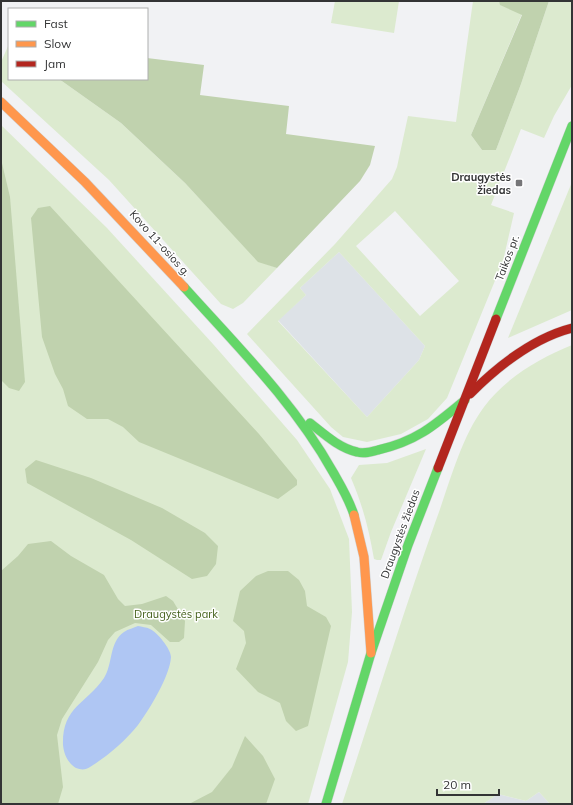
<svg xmlns="http://www.w3.org/2000/svg" width="573" height="805" viewBox="0 0 573 805" font-family="Mulish,sans-serif">
<style>
.built{fill:#dde2e7}
.green{fill:#dceacf;fill-rule:evenodd}
.forest{fill:#c0d2ae}
.water{fill:#afc6f3}
.lines{fill:none;stroke-linecap:round;stroke-linejoin:round}
.fast-casing{stroke:#cfd0d1;stroke-width:10}
.slow-casing{stroke:#cfd0d1;stroke-width:10}
.jam-casing{stroke:#cfd0d1;stroke-width:10}
.fast{stroke:#63d668;stroke-width:9}
.slow{stroke:#ff974d;stroke-width:9}
.jam{stroke:#b3261e;stroke-width:9}
.poi-dot{fill:#767678;stroke:#fff;stroke-width:1.5}
.labels{text-anchor:middle;dominant-baseline:central;stroke-width:3;stroke-linejoin:round;paint-order:stroke}
.poi-label{font-size:11px;font-weight:bold;fill:#333435;stroke:#fff;text-anchor:end}
.street-label{font-size:11px;fill:#333435;stroke:#fff}
.park-label{font-size:11px;fill:#43601a;stroke:#fff}
</style>
<rect width="100%" height="100%" fill="#f1f2f4"/>
<g class="built">
<polygon points="339,252 425,346 419,360 367,417 278,320 306,295 300,288"/>
<polygon points="539,792 550,804 483,804 498,794 526,801"/>
</g>
<g class="green">
<polygon points="335,1 399,1 394,33 331,23"/>
<path d="M473 1H499L501 5 522 14 471 135 482 150H496L521 84 549 1H572V85L554 116 544 138 521 129 491 205 514 213 503 261 447 398 428 419 401 434 367 442 343 437 331 427 247 334 335 244 392 179 397 167 408 116 456 122ZM395 211 459 281 420 316 356 246ZM339 252 425 346 419 360 367 417 278 321 306 295 300 288Z"/>
<polygon points="9,44 9,79 59,79 121,123 185,183 258,261 277,268 243,303 233,309 221,304 109,180 1,81 1,62"/>
<polygon points="1,125 107,228 213,344 297,440 330,489 349,539 352,612 348,662 308,804 1,804"/>
<polygon points="572,182 572,310 508,338"/>
<path d="M572 345V804H550L539 792 526 801 498 794 483 804H342C373 710 402 616 435 523 449 486 460 439 484 407 505 378 540 358 572 345Z"/>
<path d="M426 449 391 532 381 560H377L374 559C369 530 363 506 351 478L359 465 387 463Z"/>
</g>
<g class="forest">
<polygon points="499,1 549,1 521,84 496,150 482,150 471,135 522,15 500,5"/>
<polygon points="147,58 204,65 200,95 289,106 286,134 375,146 370,165 360,181 277,268 258,262 185,183 121,123 59,79 147,79"/>
<polygon points="1,159 10,197 25,382 19,391 9,388 1,380"/>
<polygon points="50,206 259,434 297,480 297,485 278,499 139,442 123,427 108,419 87,419 68,406 63,389 55,374 42,337 31,218 38,208"/>
<polygon points="36,460 91,478 162,508 205,533 218,546 216,564 207,576 192,579 131,540 27,483 25,469"/>
<polygon points="51,541 71,556 104,575 118,599 125,606 142,604 166,596 173,601 185,621 184,638 179,642 170,642 151,625 135,623 115,632 108,640 98,662 62,719 57,735 63,787 58,804 1,804 1,571 18,556 28,544"/>
<polygon points="268,571 288,571 299,580 305,591 307,606 326,617 331,626 308,726 296,731 286,721 280,703 258,692 236,669 246,643 244,631 233,621 240,591 256,576"/>
<polygon points="245,736 263,756 275,779 266,804 189,804 212,792 232,767"/>
</g>
<path class="water" d="M138 626C142 627 146 627 150 629 157 632 171 649 171 657 170 676 149 710 138 725 125 741 108 756 90 767 86 770 81 770 76 768 68 763 64 755 63 745 62 707 85 705 104 678 113 664 109 642 124 632 128 629 134 628 138 626Z"/>
<g class="lines">
<defs>
<g id="fast">
<path d="M184 287C236 345 294 402 333 472 341 486 349 499 354 515"/>
<polyline points="496,319 572,126"/>
<path d="M310 423C324 434 339 448 357 452 364 454 371 452 378 450 417 441 435 425 465 400"/>
<polyline points="326,804 371,653 408,545 438,468"/>
</g>
<g id="slow">
<polyline points="1,102 85,182 184,287"/>
<polyline points="354,515 364,557 371,653"/>
</g>
<g id="jam">
<path d="M470 394C498 366 533 338 572 328"/>
<polyline points="438,468 496,319"/>
</g>
</defs>
<use href="#fast" class="fast-casing"/>
<use href="#slow" class="slow-casing"/>
<use href="#jam" class="jam-casing"/>
<use href="#fast" class="fast"/>
<use href="#slow" class="slow"/>
<use href="#jam" class="jam"/>
</g>
<rect class="poi-dot" x="515" y="179" width="8" height="8" rx="2"/>
<g class="labels">
<g class="poi-label">
<text x="511" y="177">Draugystės<tspan x="511" dy="13">žiedas</tspan></text>
</g>
<g class="street-label">
<text transform="translate(160 243) rotate(48)">Kovo 11-osios g.</text>
<text transform="translate(507 258) rotate(-69)">Taikos pr.</text>
<text transform="translate(400 534) rotate(-70)">Draugystės žiedas</text>
</g>
<g class="park-label">
<text x="176" y="614">Draugystės park</text>
</g>
</g>
<rect width="573" height="805" fill="none" stroke="#333435" stroke-width="4"/>
<rect x="8" y="8" width="140" height="72" fill="#ffffff" stroke="#adaeae"/>
<rect x="16" y="21" width="20" height="6" fill="#63d668" stroke="#adaeae"/>
<text x="44" y="28" font-size="12" fill="#333435">Fast</text>
<rect x="16" y="41" width="20" height="6" fill="#ff974d" stroke="#adaeae"/>
<text x="44" y="48" font-size="12" fill="#333435">Slow</text>
<rect x="16" y="61" width="20" height="6" fill="#b3261e" stroke="#adaeae"/>
<text x="44" y="68" font-size="12" fill="#333435">Jam</text>
<path d="M437 789v6h62v-6" fill="none" stroke="#333435" stroke-width="2"/>
<text x="443" y="789" font-size="12" fill="#333435" stroke="#ffffff" stroke-width="3" paint-order="stroke">20 m</text>
</svg>
